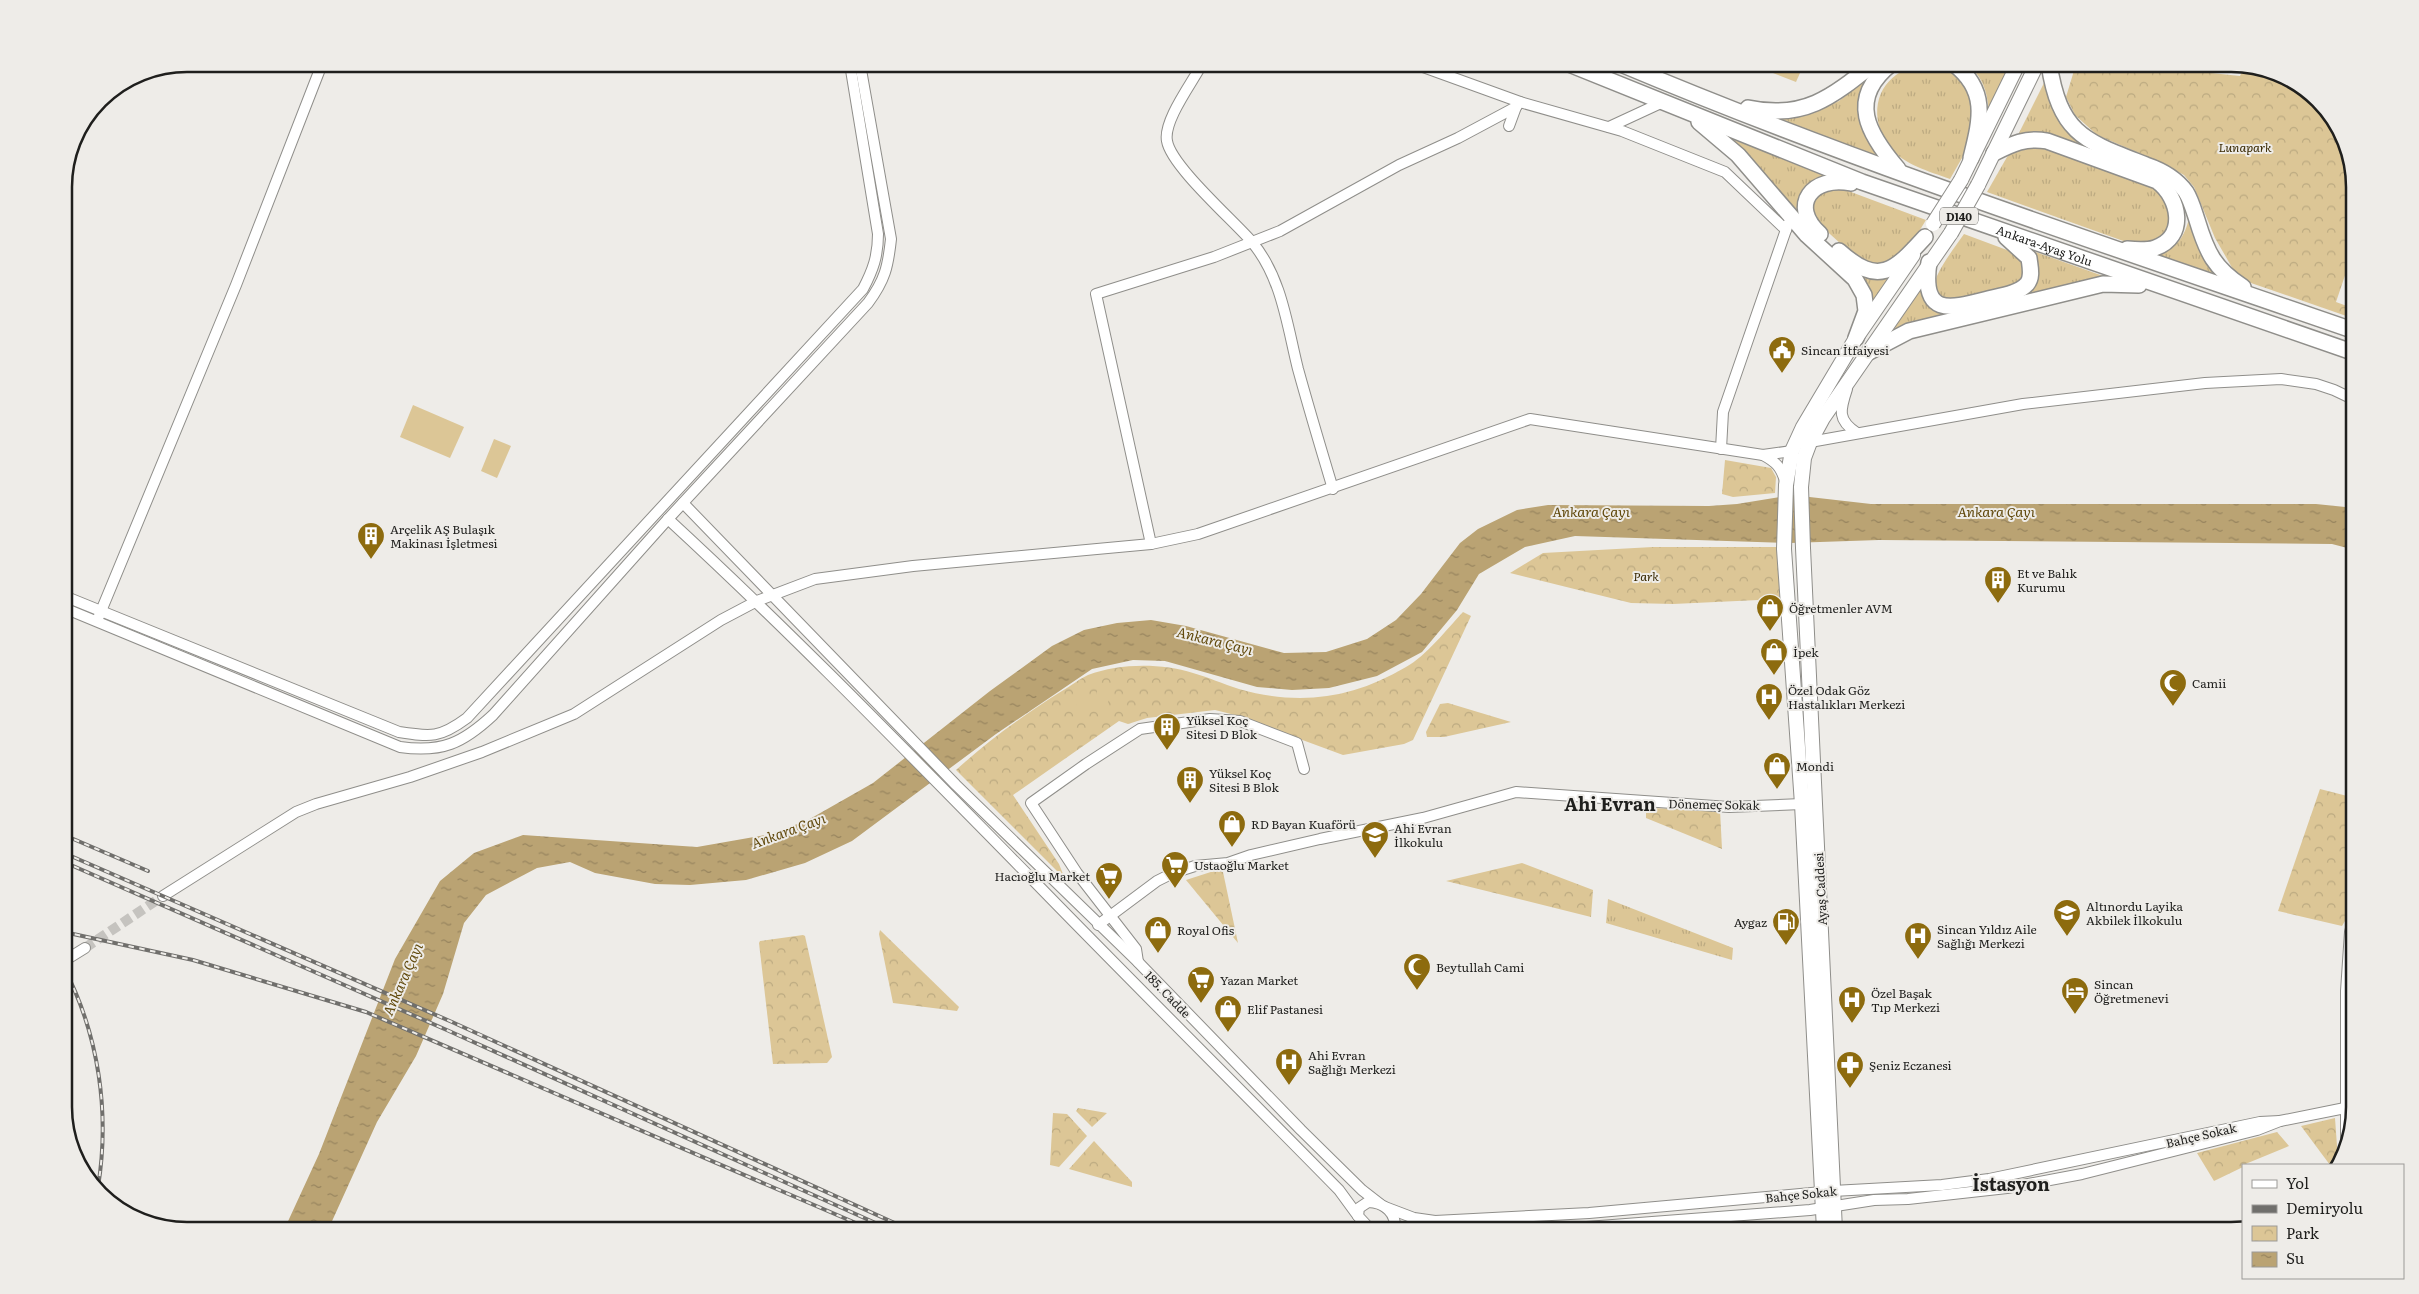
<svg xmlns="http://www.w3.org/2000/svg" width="2419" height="1294" viewBox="0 0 2419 1294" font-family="Literata,serif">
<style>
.grass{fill:url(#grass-tufts)}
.park{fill:url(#park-crowns)}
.pitch{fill:#dcc696}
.water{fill:url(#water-ripples)}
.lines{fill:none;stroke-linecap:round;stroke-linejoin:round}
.minor-tunnel{stroke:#c5c3bf;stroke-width:10;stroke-dasharray:10 5;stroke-linecap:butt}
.minor-casing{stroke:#8f8e8a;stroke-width:12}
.major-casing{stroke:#8f8e8a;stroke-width:16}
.highway-casing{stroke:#8f8e8a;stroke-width:18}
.minor{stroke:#fff;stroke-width:10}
.major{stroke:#fff;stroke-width:14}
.highway{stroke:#fff;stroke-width:15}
.rail-casing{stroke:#706f6c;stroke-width:4}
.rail{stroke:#eeece8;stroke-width:2;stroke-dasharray:5.5;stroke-linecap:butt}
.major-bridge-casing{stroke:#8f8e8a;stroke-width:16;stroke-linecap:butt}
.major-bridge{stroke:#fff;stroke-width:14}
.labels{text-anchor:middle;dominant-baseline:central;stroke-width:4;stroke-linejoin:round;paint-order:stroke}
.shield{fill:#eeece8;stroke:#5d5c5a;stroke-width:1}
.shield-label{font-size:11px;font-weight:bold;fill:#1f1f1d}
.park-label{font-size:12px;font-style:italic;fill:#382800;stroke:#eeece8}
.street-label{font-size:12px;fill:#1f1f1d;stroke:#eeece8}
.poi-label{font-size:12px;fill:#1f1f1d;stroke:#eeece8;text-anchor:start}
.water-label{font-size:14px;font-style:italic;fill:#61490c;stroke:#eeece8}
.district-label{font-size:18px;font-weight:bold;fill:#1f1f1d;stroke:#eeece8}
.rim{fill:none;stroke:#1f1f1d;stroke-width:2.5}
</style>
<defs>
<pattern id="grass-tufts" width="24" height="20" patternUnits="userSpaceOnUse" patternTransform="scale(1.25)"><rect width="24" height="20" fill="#dcc696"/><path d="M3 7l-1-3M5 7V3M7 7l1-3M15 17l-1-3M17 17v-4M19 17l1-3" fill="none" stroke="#bcaa81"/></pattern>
<pattern id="park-crowns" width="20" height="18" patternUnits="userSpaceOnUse" patternTransform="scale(1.25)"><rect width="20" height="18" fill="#dcc696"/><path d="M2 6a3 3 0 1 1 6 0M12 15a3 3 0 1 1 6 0" fill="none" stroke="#bcaa81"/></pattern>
<pattern id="water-ripples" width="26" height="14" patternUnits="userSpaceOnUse" patternTransform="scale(1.25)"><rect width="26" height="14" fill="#baa373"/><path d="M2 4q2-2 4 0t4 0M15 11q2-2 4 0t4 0" fill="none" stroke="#97845e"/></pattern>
</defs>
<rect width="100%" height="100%" fill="#eeece8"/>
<g class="grass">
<polygon points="1886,64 1869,91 1883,158 1775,118 1813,112 1839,101"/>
<path d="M1921 64C1953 64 1957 75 1975 98L1970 144 1950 179C1928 171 1905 165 1889 147 1884 141 1881 133 1879 126 1871 93 1891 71 1921 64Z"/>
<path d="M1965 64H2014L1989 115C1988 95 1984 75 1965 64Z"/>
<polygon points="2048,75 2051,92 2098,152 2017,137"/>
<path d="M1729 138 1828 176C1799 184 1802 197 1803 223Z"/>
<polygon points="2041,146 2153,186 2169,200 2170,229 2157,242 2129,243 1987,192 2007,157 2015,150"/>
<polygon points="1832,188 1843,189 1926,220 1904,256 1881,266 1862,263 1820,225 1813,215 1813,201 1817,195"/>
<path d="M2189 218 2224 278 2158 255C2176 248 2185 237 2189 218Z"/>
<path d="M1964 234 2015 253 2024 263 2023 280 2016 285C2000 290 1946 312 1938 291 1936 286 1935 280 1937 276 1944 261 1955 247 1964 234Z"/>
<polygon points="2030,250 2106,277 2003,300 2023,291"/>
<polygon points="1858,273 1890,276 1872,303"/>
<polygon points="1921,286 1959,312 1891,333"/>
<polygon points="1608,899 1733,948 1732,960 1606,923"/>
</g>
<g class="park">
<polygon points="2076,64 2125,64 2240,76 2244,67 2287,77 2335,119 2355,180 2355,246 2336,302 2355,309 2355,319 2251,283 2234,271 2215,238 2194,187 2184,175 2162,163 2097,135 2075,115 2066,97"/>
<polygon points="1725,460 1771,468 1776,477 1775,493 1733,497 1722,494"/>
<polygon points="1653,547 1778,547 1782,599 1673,604 1631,603 1510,573 1543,553"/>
<path d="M1463 612 1471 616 1413 740 1404 744 1343 755 1235 715 1215 710 1147 718 1128 724 1119 721 1013 795 1059 864 1065 879 956 770C989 740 1025 714 1062 691 1071 686 1079 679 1088 675 1120 663 1161 663 1193 673 1208 677 1223 684 1239 689 1299 706 1352 699 1406 667 1426 656 1447 629 1463 612Z"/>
<polygon points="1448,703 1511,722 1444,737 1427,737 1426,732 1440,704"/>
<polygon points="2320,789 2355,798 2355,898 2351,911 2342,926 2278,911"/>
<polygon points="1646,808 1720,810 1722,849 1646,818"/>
<polygon points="1522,863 1593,890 1591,917 1446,881"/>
<polygon points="1220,869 1223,872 1238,943 1186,880"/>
<polygon points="880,930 959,1007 957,1011 893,1003 879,934"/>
<polygon points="803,935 805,936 832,1057 827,1063 773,1064 759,943 760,941"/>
<polygon points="1078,1108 1107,1113 1092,1127 1076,1111"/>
<polygon points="1053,1113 1067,1114 1087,1136 1059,1167 1050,1165"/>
<polygon points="2335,1118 2338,1160 2330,1165 2301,1126"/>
<polygon points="2277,1132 2289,1146 2243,1165 2243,1167 2214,1181 2197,1153"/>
<polygon points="1094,1141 1132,1182 1132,1187 1069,1169"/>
</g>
<g class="pitch">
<polygon points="1750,64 1804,64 1796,82"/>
<polygon points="413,405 464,427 450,458 400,437"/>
<polygon points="494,439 511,446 497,478 481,471"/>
<rect x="1097" y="689" width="11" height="23"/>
<rect x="1077" y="699" width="11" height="23"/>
</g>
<polygon class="water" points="1792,495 1871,504 2316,504 2355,508 2355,550 2332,544 1879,540 1790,543 1575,536 1525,547 1479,574 1457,610 1422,652 1377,676 1329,688 1292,690 1257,687 1165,661 1133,660 1092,669 996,734 852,841 805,863 746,880 690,885 655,884 595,873 570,862 537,868 486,895 464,923 443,994 416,1056 377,1122 328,1230 284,1230 319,1154 395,959 440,881 474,853 523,835 697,847 771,834 808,820 873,783 990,691 1052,646 1084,630 1117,623 1151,620 1186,626 1284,653 1326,652 1367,639 1396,620 1421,594 1460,543 1478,529 1517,510 1548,505 1709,506 1737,504"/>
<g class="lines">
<polyline class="minor-tunnel" points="85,948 163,896"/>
<defs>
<g id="minor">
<path d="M1202 64C1192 83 1163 121 1167 141 1171 166 1234 221 1252 242 1282 278 1287 325 1298 369 1309 409 1321 449 1333 489"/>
<polyline points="1415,64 1520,102"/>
<polyline points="1509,126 1516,107"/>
<polyline points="1609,127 1663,102"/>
<path d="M1847 389C1840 410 1837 420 1857 433"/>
<polyline points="1810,442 2023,404 2205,383 2281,379 2316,384 2334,390 2355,400"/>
<polyline points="1721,449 1723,412 1788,224"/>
<path d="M1763 455C1776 462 1781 467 1785 481"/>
<polyline points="683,503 956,785 1138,962 1301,1130 1362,1190 1380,1204"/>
<path d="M668 519C793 634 912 757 1031 878 1133 983 1237 1086 1339 1190L1358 1216"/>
<polyline points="1151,544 1096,294 1214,257 1280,231 1399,165 1458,138 1516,107 1520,102 1622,131 1725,172 1786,230"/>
<path d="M64 596 399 732C431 737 440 738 467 718L863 289C873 270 878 256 878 234L850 64"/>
<path d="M64 608 400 747C442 753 463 743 493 715L668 519 868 303C885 280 888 267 891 239L860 64"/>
<polyline points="99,616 236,285 322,64"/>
<polyline points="163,896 296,812 316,804 410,777 482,752 574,714 721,620 757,601 815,579 913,566 1151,544 1198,534 1530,419 1763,455 1792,451"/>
<polyline points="1098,925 1157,881 1173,873 1195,866 1228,863 1251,855 1320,839 1423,818 1516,792 1729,807 1802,804"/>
<polyline points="64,961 85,948"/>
<polyline points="1138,962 1136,949 1077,873 1031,803 1086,764 1140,729 1210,719 1240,721 1297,743 1304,769"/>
<polyline points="2346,1146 2346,991 2350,932 2355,915"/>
<polyline points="1385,1207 1414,1218 1435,1221 1589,1213 1833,1191 1942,1185 1989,1179 2260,1122 2280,1121"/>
<path d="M1371 1230 1358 1216 1359 1208 1368 1202C1384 1202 1398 1214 1394 1230"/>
<polyline points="1547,1230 1810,1210 1874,1200 1908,1199 2007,1188 2082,1174 2257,1130 2280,1121 2345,1108"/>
</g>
<g id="major">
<polyline points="1961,180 2018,64"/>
<polyline points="1978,185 2037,64"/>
<polyline points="1824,1230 1802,804 1784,549 1786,485 1792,451 1803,427 1856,338 1913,255"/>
<polyline points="1835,1230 1803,548 1801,487 1804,458 1810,442 1823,418 1951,233"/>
</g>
<g id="highway">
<path id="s1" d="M1569 64 1862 182 2355 353"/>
<path d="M1621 64C1861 165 2109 246 2355 331"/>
<path d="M1891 64C1847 99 1868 134 1898 169"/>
<path d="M1954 64C1989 91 1980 121 1971 158"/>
<path d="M2049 64C2060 135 2085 141 2146 165 2161 170 2176 178 2186 192 2191 200 2194 211 2197 220 2207 253 2214 268 2243 287"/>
<path d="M1748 108C1804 120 1832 97 1873 64"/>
<polyline points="1699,122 1738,155 1807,235 1855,279 1864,295 1866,311 1856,338"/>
<path d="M1994 153C2012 144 2026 137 2047 141L2157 181C2180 198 2187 237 2155 248 2146 251 2136 250 2127 249"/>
<path d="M1820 234C1788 205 1813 175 1851 183"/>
<path d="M1839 251C1879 287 1894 271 1925 237"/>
<path d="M1929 262C1921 317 1949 309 1988 299 2000 296 2018 294 2027 284 2033 277 2030 267 2029 258L2006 237"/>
<polyline points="1869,352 1909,331 2103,284 2139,285"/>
</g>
</defs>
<use href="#minor" class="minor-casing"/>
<use href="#major" class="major-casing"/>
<use href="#highway" class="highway-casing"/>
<use href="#minor" class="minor"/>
<use href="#major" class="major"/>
<use href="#highway" class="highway"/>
<defs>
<g id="rail">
<polyline points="64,835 148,871"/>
<polyline points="64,853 452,1022 910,1230"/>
<polyline points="64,862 449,1031 891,1230"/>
<polyline points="64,932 193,960 366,1012 872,1230"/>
<path d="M64 968C99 1035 110 1113 98 1187"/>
</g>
</defs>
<use href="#rail" class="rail-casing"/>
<use href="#rail" class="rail"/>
<defs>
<g id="major-bridge">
<polyline points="1933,224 1961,180"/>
<polyline points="1951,233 1978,185"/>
</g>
</defs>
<use href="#major-bridge" class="major-bridge-casing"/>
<use href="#major-bridge" class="major-bridge"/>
</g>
<defs>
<symbol id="civic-pin" viewBox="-11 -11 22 30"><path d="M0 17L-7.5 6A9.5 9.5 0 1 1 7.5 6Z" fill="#8d6b0e" stroke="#eeece8"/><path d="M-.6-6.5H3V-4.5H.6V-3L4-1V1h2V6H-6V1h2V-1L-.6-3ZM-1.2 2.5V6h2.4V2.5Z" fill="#fff"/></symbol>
<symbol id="building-pin" viewBox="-11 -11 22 30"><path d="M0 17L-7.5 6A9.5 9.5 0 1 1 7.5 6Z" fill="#8d6b0e" stroke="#eeece8"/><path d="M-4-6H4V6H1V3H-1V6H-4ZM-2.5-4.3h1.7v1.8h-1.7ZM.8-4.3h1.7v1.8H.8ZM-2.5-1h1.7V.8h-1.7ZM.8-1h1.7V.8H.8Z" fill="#fff"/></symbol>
<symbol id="shop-pin" viewBox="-11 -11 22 30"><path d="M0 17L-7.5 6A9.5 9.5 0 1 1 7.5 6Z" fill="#8d6b0e" stroke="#eeece8"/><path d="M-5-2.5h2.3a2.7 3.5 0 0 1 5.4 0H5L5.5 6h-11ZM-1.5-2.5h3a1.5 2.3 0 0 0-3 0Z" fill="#fff"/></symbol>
<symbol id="mosque-pin" viewBox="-11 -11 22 30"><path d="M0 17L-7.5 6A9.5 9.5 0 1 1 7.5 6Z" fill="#8d6b0e" stroke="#eeece8"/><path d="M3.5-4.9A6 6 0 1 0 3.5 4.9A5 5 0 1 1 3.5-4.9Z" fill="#fff"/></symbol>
<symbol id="hospital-pin" viewBox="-11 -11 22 30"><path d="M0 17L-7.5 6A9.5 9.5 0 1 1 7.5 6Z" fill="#8d6b0e" stroke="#eeece8"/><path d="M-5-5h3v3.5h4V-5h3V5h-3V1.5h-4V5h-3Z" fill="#fff"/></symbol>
<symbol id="school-pin" viewBox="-11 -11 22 30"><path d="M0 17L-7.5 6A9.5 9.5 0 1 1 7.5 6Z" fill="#8d6b0e" stroke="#eeece8"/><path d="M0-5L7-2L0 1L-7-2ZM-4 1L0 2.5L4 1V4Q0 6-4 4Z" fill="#fff"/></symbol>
<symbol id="supermarket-pin" viewBox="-11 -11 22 30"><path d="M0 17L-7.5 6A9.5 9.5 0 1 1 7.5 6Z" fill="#8d6b0e" stroke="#eeece8"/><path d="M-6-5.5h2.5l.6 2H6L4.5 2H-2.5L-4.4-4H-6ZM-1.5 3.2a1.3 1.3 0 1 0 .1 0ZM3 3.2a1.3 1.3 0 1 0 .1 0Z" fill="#fff"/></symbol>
<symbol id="fuel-pin" viewBox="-11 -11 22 30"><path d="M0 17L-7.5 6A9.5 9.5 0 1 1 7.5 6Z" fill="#8d6b0e" stroke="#eeece8"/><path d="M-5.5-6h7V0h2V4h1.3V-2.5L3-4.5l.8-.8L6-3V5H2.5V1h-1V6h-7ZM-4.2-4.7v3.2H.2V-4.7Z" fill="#fff"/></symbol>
<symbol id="hotel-pin" viewBox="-11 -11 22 30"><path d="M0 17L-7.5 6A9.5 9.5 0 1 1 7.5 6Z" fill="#8d6b0e" stroke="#eeece8"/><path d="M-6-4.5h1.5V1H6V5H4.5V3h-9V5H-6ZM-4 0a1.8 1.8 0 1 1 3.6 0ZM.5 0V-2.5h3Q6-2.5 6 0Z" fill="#fff"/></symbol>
<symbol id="pharmacy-pin" viewBox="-11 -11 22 30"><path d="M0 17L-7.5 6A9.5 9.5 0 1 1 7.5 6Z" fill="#8d6b0e" stroke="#eeece8"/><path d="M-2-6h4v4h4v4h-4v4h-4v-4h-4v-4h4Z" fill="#fff"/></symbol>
</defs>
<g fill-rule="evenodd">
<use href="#civic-pin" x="1766" y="334" width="32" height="43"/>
<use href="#building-pin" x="355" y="520" width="32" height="43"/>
<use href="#building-pin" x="1982" y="564" width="32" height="43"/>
<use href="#shop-pin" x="1754" y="592" width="32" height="43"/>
<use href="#shop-pin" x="1758" y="636" width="32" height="43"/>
<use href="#mosque-pin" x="2157" y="667" width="32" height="43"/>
<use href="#hospital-pin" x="1753" y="681" width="32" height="43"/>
<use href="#building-pin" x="1151" y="711" width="32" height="43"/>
<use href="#shop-pin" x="1761" y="750" width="32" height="43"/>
<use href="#building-pin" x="1174" y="764" width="32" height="43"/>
<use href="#shop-pin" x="1216" y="808" width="32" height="43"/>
<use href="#school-pin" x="1359" y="819" width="32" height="43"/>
<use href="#supermarket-pin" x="1159" y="849" width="32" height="43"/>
<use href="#supermarket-pin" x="1093" y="860" width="32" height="43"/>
<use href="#school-pin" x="2051" y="897" width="32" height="43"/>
<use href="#fuel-pin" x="1770" y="906" width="32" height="43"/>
<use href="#shop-pin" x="1142" y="914" width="32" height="43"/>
<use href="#hospital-pin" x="1902" y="920" width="32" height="43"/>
<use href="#mosque-pin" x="1401" y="951" width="32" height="43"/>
<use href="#supermarket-pin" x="1185" y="964" width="32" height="43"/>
<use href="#hotel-pin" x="2059" y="975" width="32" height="43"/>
<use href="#hospital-pin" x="1836" y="984" width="32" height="43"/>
<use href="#shop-pin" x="1212" y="993" width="32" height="43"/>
<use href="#hospital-pin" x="1273" y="1046" width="32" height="43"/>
<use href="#pharmacy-pin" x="1834" y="1049" width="32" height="43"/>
</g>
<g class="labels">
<rect class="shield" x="1940" y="207.5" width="38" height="17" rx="4"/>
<g class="shield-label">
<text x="1959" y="216">D140</text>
</g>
<g class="park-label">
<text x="2245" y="147">Lunapark</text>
<text x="1646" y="576">Park</text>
</g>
<g class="street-label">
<text stroke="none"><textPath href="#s1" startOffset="509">Ankara-Ayaş Yolu</textPath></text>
<text transform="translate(1714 804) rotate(1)">Dönemeç Sokak</text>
<text transform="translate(1820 889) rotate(-93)">Ayaş Caddesi</text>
<text transform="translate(1168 994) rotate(46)">185. Cadde</text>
<text transform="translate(2201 1135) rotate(-13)">Bahçe Sokak</text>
<text transform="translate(1801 1194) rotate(-6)">Bahçe Sokak</text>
</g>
<g class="poi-label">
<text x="1801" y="350">Sincan İtfaiyesi</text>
<text x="390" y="529">Arçelik AŞ Bulaşık<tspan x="390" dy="14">Makinası İşletmesi</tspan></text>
<text x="2017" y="573">Et ve Balık<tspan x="2017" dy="14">Kurumu</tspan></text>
<text x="1789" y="608">Öğretmenler AVM</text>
<text x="1793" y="652">İpek</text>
<text x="2192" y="683">Camii</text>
<text x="1788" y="690">Özel Odak Göz<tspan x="1788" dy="14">Hastalıkları Merkezi</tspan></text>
<text x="1186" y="720">Yüksel Koç<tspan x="1186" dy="14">Sitesi D Blok</tspan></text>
<text x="1796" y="766">Mondi</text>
<text x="1209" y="773">Yüksel Koç<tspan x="1209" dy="14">Sitesi B Blok</tspan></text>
<text x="1251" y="824">RD Bayan Kuaförü</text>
<text x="1394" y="828">Ahi Evran<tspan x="1394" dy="14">İlkokulu</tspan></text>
<text x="1194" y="865">Ustaoğlu Market</text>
<text x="1090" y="876" text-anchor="end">Hacıoğlu Market</text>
<text x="2086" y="906">Altınordu Layika<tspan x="2086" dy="14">Akbilek İlkokulu</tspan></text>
<text x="1767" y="922" text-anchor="end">Aygaz</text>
<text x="1937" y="929">Sincan Yıldız Aile<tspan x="1937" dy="14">Sağlığı Merkezi</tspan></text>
<text x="1177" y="930">Royal Ofis</text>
<text x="1436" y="967">Beytullah Cami</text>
<text x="1220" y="980">Yazan Market</text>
<text x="2094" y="984">Sincan<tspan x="2094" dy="14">Öğretmenevi</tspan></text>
<text x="1871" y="993">Özel Başak<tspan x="1871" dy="14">Tıp Merkezi</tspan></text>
<text x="1247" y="1009">Elif Pastanesi</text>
<text x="1308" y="1055">Ahi Evran<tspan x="1308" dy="14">Sağlığı Merkezi</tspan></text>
<text x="1869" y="1065">Şeniz Eczanesi</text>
</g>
<g class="water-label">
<text x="1591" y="511">Ankara Çayı</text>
<text x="1996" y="511">Ankara Çayı</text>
<text transform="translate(1215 640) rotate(14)">Ankara Çayı</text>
<text transform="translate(788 830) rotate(-20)">Ankara Çayı</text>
<text transform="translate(402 979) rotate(-66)">Ankara Çayı</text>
</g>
<g class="district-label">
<text x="1610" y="803">Ahi Evran</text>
<text x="2011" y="1183">İstasyon</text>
</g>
</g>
<path d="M0 0H2419V1294H0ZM187 72H2231A115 115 0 0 1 2346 187V1107A115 115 0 0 1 2231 1222H187A115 115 0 0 1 72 1107V187A115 115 0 0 1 187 72Z" fill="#eeece8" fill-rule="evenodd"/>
<path class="rim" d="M187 72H2231A115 115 0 0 1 2346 187V1107A115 115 0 0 1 2231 1222H187A115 115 0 0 1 72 1107V187A115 115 0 0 1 187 72Z"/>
<rect x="2242" y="1164" width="162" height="115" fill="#eeece8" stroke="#9b9a97"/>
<rect x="2252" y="1180" width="25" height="8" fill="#ffffff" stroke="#9b9a97"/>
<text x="2286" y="1189" font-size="15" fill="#1f1f1d">Yol</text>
<rect x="2252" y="1205" width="25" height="8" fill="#706f6c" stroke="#9b9a97"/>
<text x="2286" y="1214" font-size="15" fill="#1f1f1d">Demiryolu</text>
<rect x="2252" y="1226" width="25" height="15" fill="url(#park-crowns)" stroke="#9b9a97"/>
<text x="2286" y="1239" font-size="15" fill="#1f1f1d">Park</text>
<rect x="2252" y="1252" width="25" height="15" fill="url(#water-ripples)" stroke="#9b9a97"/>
<text x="2286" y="1264" font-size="15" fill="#1f1f1d">Su</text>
</svg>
